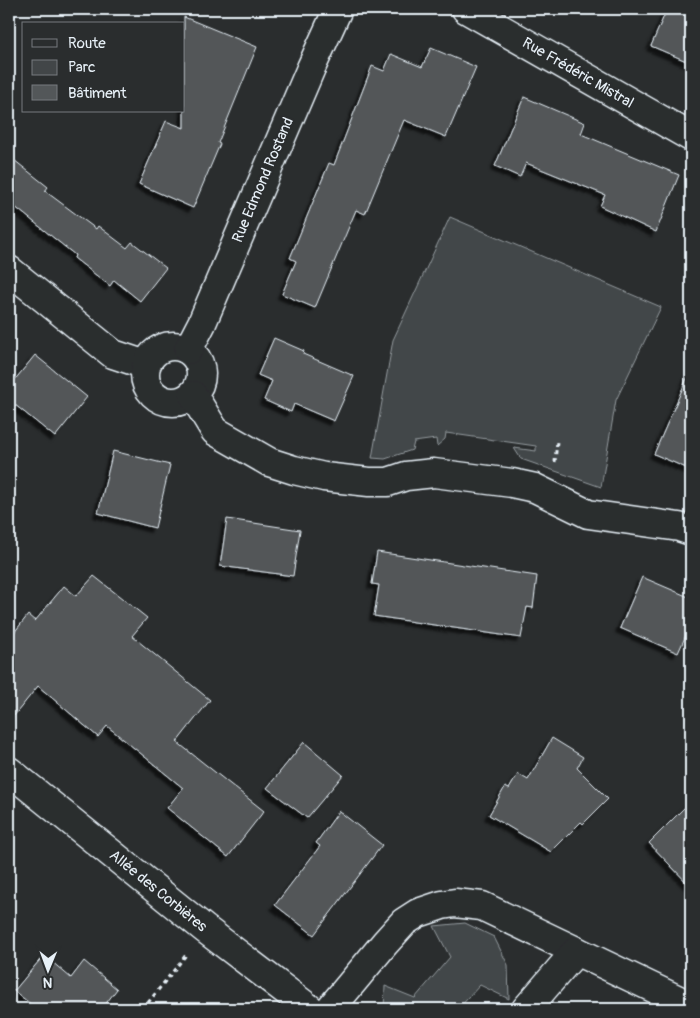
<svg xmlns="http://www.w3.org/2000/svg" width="700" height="1018" viewBox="0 0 700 1018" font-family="Pangolin,sans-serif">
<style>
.green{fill:#424648;stroke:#959ca0}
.building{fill:#535759;stroke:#e8f1f8;filter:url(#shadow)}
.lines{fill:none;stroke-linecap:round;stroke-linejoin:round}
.minor-casing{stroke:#e8f1f8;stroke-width:31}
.path{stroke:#e8f1f8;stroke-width:3;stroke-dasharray:4 4;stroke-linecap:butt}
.minor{stroke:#2a2d2e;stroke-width:28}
.labels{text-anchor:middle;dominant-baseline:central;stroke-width:4.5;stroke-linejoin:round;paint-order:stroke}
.street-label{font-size:15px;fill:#e8f1f8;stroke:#2a2d2e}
</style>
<defs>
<filter id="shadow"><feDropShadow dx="-4.5" dy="4.5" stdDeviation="1" flood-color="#0009"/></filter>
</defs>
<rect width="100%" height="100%" fill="#2a2d2e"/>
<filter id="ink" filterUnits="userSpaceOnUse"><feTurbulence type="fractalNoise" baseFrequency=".02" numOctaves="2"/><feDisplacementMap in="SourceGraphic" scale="10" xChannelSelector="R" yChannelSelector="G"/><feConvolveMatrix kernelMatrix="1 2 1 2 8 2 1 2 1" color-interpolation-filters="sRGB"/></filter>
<g filter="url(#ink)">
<g class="green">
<polygon points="450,217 661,307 616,400 601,487 521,459 514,448 536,451 536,446 446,433 445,439 437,446 436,439 414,442 412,450 385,459 372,458 393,340"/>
<polygon points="465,923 494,937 508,965 509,999 480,985 458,1009 384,1009 385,986 415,998 450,957 434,926"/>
</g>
<g class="building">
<polygon points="667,9 691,9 691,63 651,46"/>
<polygon points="184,17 257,47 218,143 220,144 193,208 139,184 166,121 184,128"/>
<polygon points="431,48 476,67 446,137 404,120 365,214 356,210 315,308 282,294 296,261 290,258 329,163 334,165 372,66 384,71 391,54 422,67"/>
<polygon points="524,97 585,123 581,134 679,175 656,232 600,206 605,195 526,163 520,177 495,166"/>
<polygon points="9,156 48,187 45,191 96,229 98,226 127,248 132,242 166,268 140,301 114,280 110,286 74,258 75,255 9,202"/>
<polygon points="274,338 304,351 303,354 354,376 334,421 294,404 291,412 264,400 272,381 258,375"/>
<polygon points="35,355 87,397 55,437 9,400 9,387"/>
<polygon points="691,369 691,470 654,454"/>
<polygon points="113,451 170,465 155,528 98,513"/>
<polygon points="227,519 300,530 293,576 220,566"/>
<polygon points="377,552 537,576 533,608 527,607 521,638 374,616 379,585 372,584"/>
<polygon points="94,576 147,618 132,636 210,700 177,742 264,811 228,857 167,808 183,788 107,726 98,737 38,686 9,722 9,639 28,615 35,621 64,586 76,596"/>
<polygon points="642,577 691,598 691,624 678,653 620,628"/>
<polygon points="552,738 583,757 577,768 608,799 583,824 581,822 551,852 489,815 505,787 509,789 518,774 528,780"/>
<polygon points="304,742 343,775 307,818 267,788"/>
<polygon points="691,801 691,887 649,843"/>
<polygon points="339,811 382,845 314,935 275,905 320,846 316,843"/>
<polygon points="44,955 71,978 84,961 117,989 104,1006 108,1009 37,1009 14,991"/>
</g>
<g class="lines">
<defs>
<g id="minor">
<polyline points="466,9 691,137"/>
<polyline points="9,270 113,354 146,365"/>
<circle cx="173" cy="374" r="28"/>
<polyline points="188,350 202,323 311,68 338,9"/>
<polyline points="193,395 215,431 269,462 294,470 324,477 369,482 388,482 406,476 434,473 512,483 535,488 588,514 679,527 691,531"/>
<polyline points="9,771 205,929 310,1009"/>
<polyline points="330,1009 385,943 404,922 418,913 442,905 455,903 482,906 576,951"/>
<polyline points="526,1009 576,951 691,1006"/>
</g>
</defs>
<use href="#minor" class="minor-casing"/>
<g class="path">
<polyline points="555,462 557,441"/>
<polyline points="143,1009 186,955"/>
</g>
<use href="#minor" class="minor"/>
</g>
</g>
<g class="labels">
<g class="street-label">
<text transform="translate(578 73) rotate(30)">Rue Frédéric Mistral</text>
<text transform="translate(263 180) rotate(-67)">Rue Edmond Rostand</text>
<text transform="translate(158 891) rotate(39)">Allée des Corbières</text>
</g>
</g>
<rect width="700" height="1018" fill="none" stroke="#2a2d2e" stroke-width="30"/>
<rect x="15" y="15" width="670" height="988" fill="none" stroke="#e8f1f8" stroke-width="2" filter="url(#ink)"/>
<rect x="22" y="22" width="162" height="90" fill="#2a2d2e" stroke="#767b7f"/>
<rect x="32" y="39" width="25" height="8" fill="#2a2d2e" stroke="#767b7f"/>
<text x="68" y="48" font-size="15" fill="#e8f1f8">Route</text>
<rect x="32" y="60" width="25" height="15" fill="#424648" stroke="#767b7f"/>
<text x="68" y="72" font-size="15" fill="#e8f1f8">Parc</text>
<rect x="32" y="85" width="25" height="15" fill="#535759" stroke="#767b7f"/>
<text x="68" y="98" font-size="15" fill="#e8f1f8">Bâtiment</text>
<g transform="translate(48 970) rotate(181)" stroke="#2a2d2e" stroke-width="4" paint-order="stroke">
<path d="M0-4L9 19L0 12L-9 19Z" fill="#e8f1f8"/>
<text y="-8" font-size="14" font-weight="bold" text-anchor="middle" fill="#e8f1f8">N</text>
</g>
</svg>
